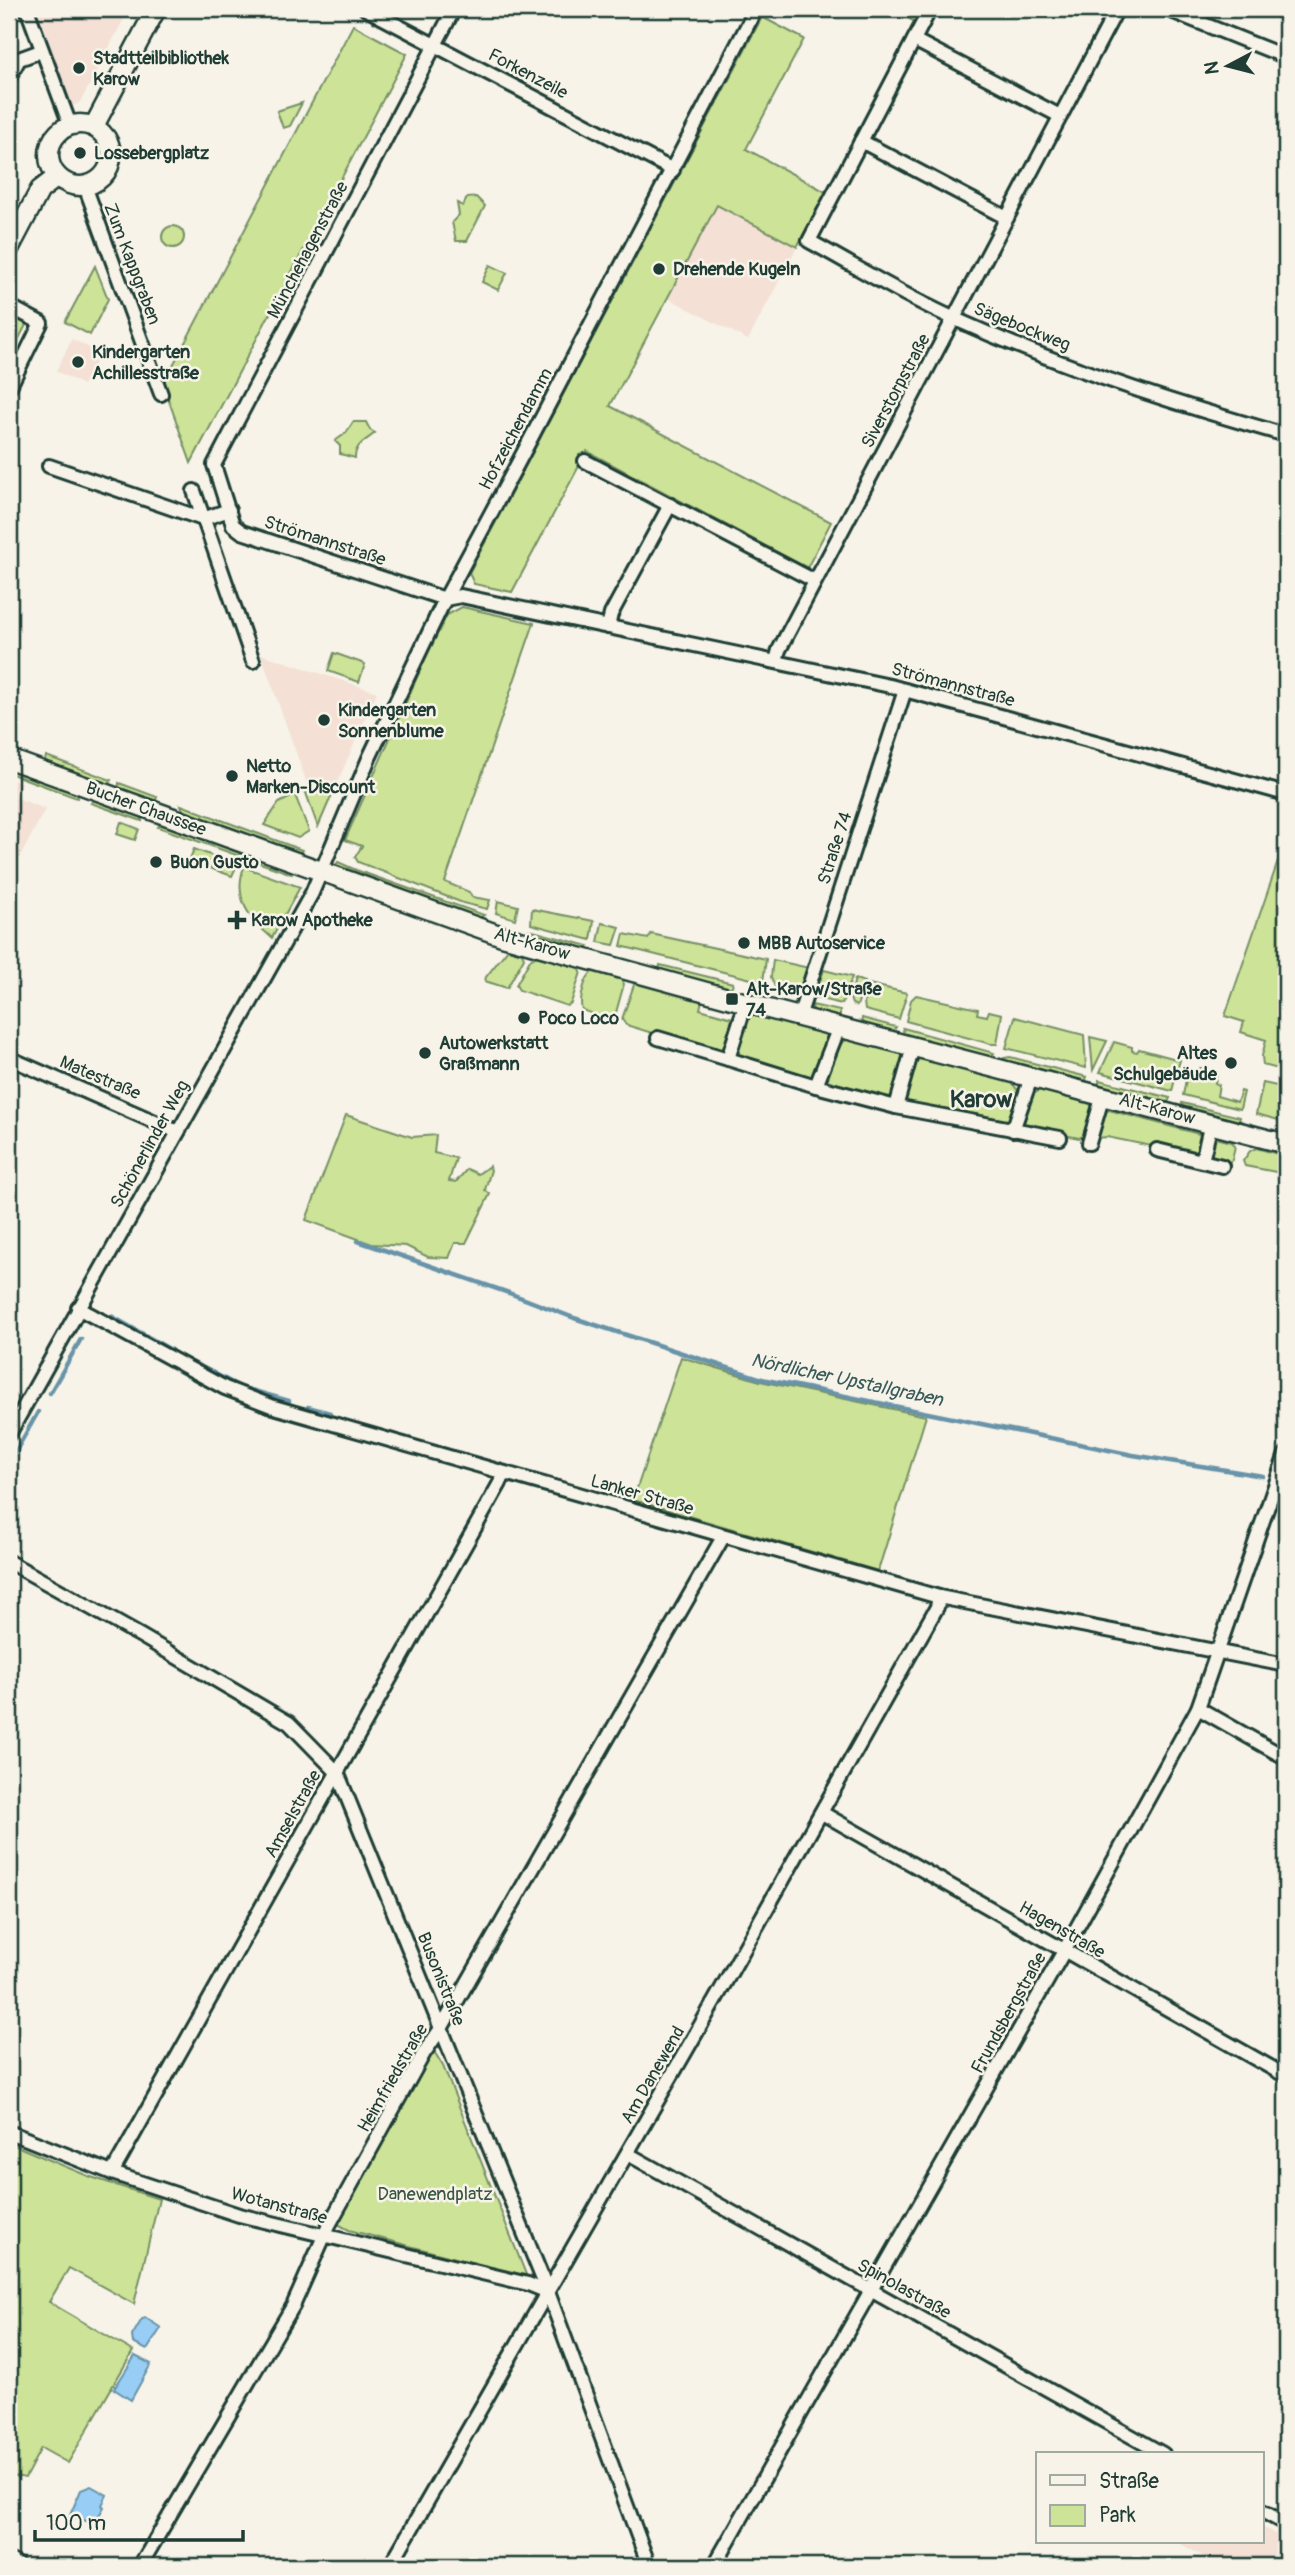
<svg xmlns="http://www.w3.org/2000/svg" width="1295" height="2575" viewBox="0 0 1295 2575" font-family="Pangolin,sans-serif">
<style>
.built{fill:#f4e0d4}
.green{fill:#cde398;stroke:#769066;stroke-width:2}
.water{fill:#98cdf6;stroke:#6893a8;stroke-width:2}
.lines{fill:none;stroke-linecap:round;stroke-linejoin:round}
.stream{stroke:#6893a8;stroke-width:4.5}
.street-casing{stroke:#1f3d34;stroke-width:18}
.secondary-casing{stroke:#1f3d34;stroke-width:23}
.street{stroke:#f7f3e8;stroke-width:12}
.secondary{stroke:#f7f3e8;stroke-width:18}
.poi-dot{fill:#1f3d34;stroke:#f7f3e8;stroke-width:2.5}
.labels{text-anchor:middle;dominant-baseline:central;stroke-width:5;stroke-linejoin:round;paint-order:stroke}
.poi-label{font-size:18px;font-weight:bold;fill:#1f3d34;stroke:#f7f3e8;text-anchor:start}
.street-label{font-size:18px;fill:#1f3d34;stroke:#f7f3e8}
.park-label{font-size:18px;fill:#395643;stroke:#f7f3e8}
.water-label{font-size:19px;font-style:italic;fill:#375a5b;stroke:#f7f3e8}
.district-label{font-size:24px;font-weight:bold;fill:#1f3d34;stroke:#f7f3e8}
</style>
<rect width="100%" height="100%" fill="#f7f3e8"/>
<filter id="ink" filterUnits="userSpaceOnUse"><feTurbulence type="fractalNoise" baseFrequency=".0143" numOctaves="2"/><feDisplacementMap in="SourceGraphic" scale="14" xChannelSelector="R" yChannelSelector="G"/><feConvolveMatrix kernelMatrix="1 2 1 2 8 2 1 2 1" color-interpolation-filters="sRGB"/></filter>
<g filter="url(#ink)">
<g class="built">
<polygon points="38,9 129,9 84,95 80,102 71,107"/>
<polygon points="717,205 797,247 748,340 668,298"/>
<polygon points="72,339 100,353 83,385 56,371"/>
<polygon points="261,654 377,692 336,785 308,786"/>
<polygon points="9,779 21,783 14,797 45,809 9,878"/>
<polygon points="1262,2527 1286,2540 1286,2547 1276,2566 1221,2566 1177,2542 1262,2542"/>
</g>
<g class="green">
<polygon points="890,9 921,9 915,22"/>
<polygon points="762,17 804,39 746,149 826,192 797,247 717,205 610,406 831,522 807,568 587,451 512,592 474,584 469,573"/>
<polygon points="353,25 407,54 191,463 163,384"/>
<polygon points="302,103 290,126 283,128 277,111"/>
<polygon points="476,197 485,206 467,241 456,241 452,222 459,215 457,203 463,206 467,198"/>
<circle cx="173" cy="237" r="11"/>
<polygon points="490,265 507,273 498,290 482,282"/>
<polygon points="95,266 108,299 90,335 65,322"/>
<polygon points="9,312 28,321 9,358"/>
<path d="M353 422H366L370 430 375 433C366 441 355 444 355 458L340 454V446L335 441 346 433Z"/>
<polygon points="462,607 534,623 445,882 469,892 472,897 490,900 487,909 463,903 358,862 355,857 362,846 345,840 429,650 447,615"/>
<polygon points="334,653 365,664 359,682 328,671"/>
<polygon points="46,756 111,780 107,788 44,765"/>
<polygon points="9,767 79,792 77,798 9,773"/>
<polygon points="119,783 157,797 155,802 118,792"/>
<polygon points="320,790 333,792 318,827 306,793"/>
<polygon points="295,795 309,831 298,838 264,825 279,803"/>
<polygon points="96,798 142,816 142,821 91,803"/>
<polygon points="181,805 302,850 299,856 240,836 240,831 229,827 227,831 185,816"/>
<polygon points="121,822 139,829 135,840 117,834"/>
<polygon points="160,824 165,824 241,851 239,856 158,827"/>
<polygon points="1286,838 1286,1071 1263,1065 1262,1056 1266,1040 1241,1032 1244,1022 1225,1016"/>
<polygon points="194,849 237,865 232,876 189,861"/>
<polygon points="250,855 293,870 292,874 248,859"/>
<polygon points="338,862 356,870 484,915 477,920 339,869 336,865"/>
<path d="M244 867 300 887 272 938C249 919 233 898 244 867Z"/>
<polygon points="498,901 518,906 515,919 496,913"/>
<polygon points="532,909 594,921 591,940 531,924"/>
<polygon points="602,923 620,927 614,945 598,942"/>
<polygon points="529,930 589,946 586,951 528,938 527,933"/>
<polygon points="624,934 648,939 651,934 766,959 763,982 621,946"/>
<polygon points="508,949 522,953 524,958 507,988 485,981 486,977"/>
<polygon points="537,956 579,967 581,972 571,1003 567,1006 519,990 516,985 530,960"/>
<polygon points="773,960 809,968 800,993 775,987 771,977"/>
<polygon points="660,965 733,983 731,988 727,990 659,970"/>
<polygon points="824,970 852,977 842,1004 817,998 815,995"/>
<path d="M593 971 620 978 624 984 615 1016 610 1020 582 1010C579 1000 584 978 593 971Z"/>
<polygon points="855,979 865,982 857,1006 852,1004 850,998"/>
<polygon points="635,982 702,1000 700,1009 736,1019 726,1051 720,1054 626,1025 622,1019"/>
<polygon points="869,984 907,993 899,1019 865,1010 864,1002"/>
<polygon points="916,995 978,1009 977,1014 987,1016 989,1011 1002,1014 997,1044 991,1044 906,1021 911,1000"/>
<polygon points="812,1005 840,1011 840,1018 813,1011"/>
<polygon points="751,1013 827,1034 828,1046 815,1077 809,1080 739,1058 735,1053 746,1017"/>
<polygon points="1015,1017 1084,1035 1086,1068 1006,1048"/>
<polygon points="862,1018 896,1027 891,1034 861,1026"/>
<polygon points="903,1028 994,1053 990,1060 904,1038"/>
<polygon points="1090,1037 1107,1041 1093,1070"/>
<polygon points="848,1039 901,1053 904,1060 894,1097 889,1099 828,1086 823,1077 834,1048"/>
<polygon points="1114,1042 1132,1047 1132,1051 1137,1052 1139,1049 1180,1060 1172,1091 1100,1072"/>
<polygon points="1010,1057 1087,1077 1084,1085 1005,1063 1004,1058"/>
<polygon points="920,1058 1012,1083 1019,1092 1010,1120 1002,1123 906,1105 902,1098 913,1061"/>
<polygon points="1200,1068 1217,1072 1215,1083 1219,1085 1217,1096 1237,1102 1241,1091 1244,1092 1240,1109 1183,1095 1188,1069 1197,1072"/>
<polygon points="1099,1080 1170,1098 1167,1104 1099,1089"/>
<polygon points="1263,1083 1286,1088 1286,1122 1256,1114"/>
<polygon points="1040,1090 1090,1104 1095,1111 1087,1135 1079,1138 1024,1127 1021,1121 1031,1096"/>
<polygon points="1182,1103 1240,1117 1239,1123 1183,1112"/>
<polygon points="1109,1110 1199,1134 1204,1139 1200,1152 1195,1155 1107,1137 1096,1138 1103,1113"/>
<polygon points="346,1115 412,1137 436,1135 434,1153 456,1158 449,1181 456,1182 467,1169 478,1174 489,1166 491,1170 485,1190 490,1194 466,1243 455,1243 449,1258 428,1257 406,1246 372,1244 306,1220"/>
<polygon points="1216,1138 1232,1142 1235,1146 1232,1160 1228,1163 1205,1157 1210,1141"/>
<polygon points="1256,1148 1286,1156 1286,1174 1245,1166 1243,1161 1250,1151"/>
<polygon points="681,1357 760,1381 926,1416 878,1571 633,1500"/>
<polygon points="432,2048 443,2066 527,2277 349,2230 336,2223"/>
<polygon points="9,2143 88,2176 159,2199 134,2304 69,2268 49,2302 133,2351 68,2463 41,2448 25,2478 9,2475"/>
</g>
<g class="water">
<polygon points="146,2318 161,2328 147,2350 133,2343 132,2336 142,2319"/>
<polygon points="135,2356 151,2364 131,2400 114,2389"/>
<polygon points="91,2486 107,2495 102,2505 104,2507 94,2524 70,2515 81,2490"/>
</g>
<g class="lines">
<g class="stream">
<polyline points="358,1241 509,1293 574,1318 762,1379 1133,1455 1263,1476"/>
<polyline points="111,1316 171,1350"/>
<polyline points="200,1366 240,1387 289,1401"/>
<polyline points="50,1393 81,1339"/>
<polyline points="308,1407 330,1413"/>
<polyline points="9,1463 38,1412"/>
<polyline points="1283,1483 1286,1484"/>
</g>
<defs>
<g id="street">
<polyline points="27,9 70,125"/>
<polyline points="366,9 673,170"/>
<polyline points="454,9 214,465 233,525 242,532 445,599 461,596 890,686 1286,794"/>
<path d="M930 9 809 241C857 267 905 297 955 319 1061 367 1174 404 1286 435"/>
<polyline points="1166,9 1286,57"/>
<polyline points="914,40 1060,116"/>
<polyline points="9,78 19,59 41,51"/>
<polyline points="861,141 1007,218"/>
<polyline points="85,186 161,394"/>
<polyline points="9,306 41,323 9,388"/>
<polyline points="585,461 815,581"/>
<polyline points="49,466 203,519 229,510"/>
<polyline points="194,491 253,661"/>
<polyline points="608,627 611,614 670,505"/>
<polyline points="776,661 779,650 1117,9"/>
<polyline points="799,1017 905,690"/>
<polyline points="658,1038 728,1059 746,1002"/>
<polyline points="9,1058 178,1132"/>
<polyline points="728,1059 816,1086 896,1107 1060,1138"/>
<polyline points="816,1086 839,1027"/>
<polyline points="896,1107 913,1047"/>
<polyline points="1013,1130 1031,1078"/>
<polyline points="1089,1143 1103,1095"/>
<polyline points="1157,1150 1222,1166"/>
<polyline points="1202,1161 1211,1123"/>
<polyline points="78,1308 225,1388 274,1407 939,1597 1286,1665"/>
<polyline points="9,1434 312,893 370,756 445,599 519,461 756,9"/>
<polyline points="9,1562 141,1636 289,1723 337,1772 548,2292 649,2566"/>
<polyline points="1198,1708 1286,1758"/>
<polyline points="822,1813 1286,2076"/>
<polyline points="9,2132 112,2173 239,2215 528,2284 548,2292"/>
<polyline points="628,2154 1163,2454"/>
<polyline points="112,2173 500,1483 504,1473"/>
<polyline points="1262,2511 1286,2524"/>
<polyline points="140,2566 293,2306 329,2225 424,2053 442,2027 723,1537"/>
<polyline points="390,2566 714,2002 937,1607 939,1597"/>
<polyline points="714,2566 1064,1951 1198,1708 1286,1454"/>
</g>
<g id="secondary">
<circle cx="80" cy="155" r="31"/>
<polyline points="94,126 156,9"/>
<polyline points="9,249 40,190 57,177"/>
<polyline points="9,759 502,936 761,1007 1286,1144"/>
<polyline points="9,2563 15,2566"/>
</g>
</defs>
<use href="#street" class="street-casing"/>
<use href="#secondary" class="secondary-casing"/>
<use href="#street" class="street"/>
<use href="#secondary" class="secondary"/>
</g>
</g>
<g class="poi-dot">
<circle cx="79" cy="68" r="7"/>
<circle cx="80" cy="153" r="7"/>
<circle cx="659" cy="269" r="7"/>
<circle cx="78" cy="362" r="7"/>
<circle cx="324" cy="720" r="7"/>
<circle cx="232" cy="776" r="7"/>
<circle cx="156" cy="862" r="7"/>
<path d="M233.5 909.5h7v7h7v7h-7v7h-7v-7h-7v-7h7z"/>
<circle cx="744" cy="943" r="7"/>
<rect x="725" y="992" width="14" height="14" rx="3.5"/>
<circle cx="524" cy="1018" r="7"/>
<circle cx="425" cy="1053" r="7"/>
<circle cx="1231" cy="1063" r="7"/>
</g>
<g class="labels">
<g class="poi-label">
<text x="93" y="58">Stadtteilbibliothek<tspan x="93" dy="21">Karow</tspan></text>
<text x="94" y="153">Lossebergplatz</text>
<text x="673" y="269">Drehende Kugeln</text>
<text x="92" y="352">Kindergarten<tspan x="92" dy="21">Achillesstraße</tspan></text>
<text x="338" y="710">Kindergarten<tspan x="338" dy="21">Sonnenblume</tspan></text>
<text x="246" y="766">Netto<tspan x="246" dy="21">Marken-Discount</tspan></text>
<text x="170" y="862">Buon Gusto</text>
<text x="251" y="920">Karow Apotheke</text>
<text x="758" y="943">MBB Autoservice</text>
<text x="746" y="989">Alt-Karow/Straße<tspan x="746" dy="21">74</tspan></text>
<text x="538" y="1018">Poco Loco</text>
<text x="439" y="1043">Autowerkstatt<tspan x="439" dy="21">Graßmann</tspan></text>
<text x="1217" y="1053" text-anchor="end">Altes<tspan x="1217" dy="21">Schulgebäude</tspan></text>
</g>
<g class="street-label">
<text transform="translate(528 74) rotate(28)">Forkenzeile</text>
<text transform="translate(308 250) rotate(-62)">Münchehagenstraße</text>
<text transform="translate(132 264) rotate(69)">Zum Kappgraben</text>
<text transform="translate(1022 327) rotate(22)">Sägebockweg</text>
<text transform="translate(896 391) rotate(-62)">Siverstorpstraße</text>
<text transform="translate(516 429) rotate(-62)">Hofzeichendamm</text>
<text transform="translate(325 541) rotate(18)">Strömannstraße</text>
<text transform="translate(953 685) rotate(15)">Strömannstraße</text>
<text transform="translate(146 809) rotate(20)">Bucher Chaussee</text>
<text transform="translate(835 848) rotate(-72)">Straße 74</text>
<text transform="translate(532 944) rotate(16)">Alt-Karow</text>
<text transform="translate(100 1078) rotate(23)">Matestraße</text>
<text transform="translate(1157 1109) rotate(15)">Alt-Karow</text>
<text transform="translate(150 1144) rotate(-61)">Schönerlinder Weg</text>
<text transform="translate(642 1495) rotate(16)">Lanker Straße</text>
<text transform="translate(293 1814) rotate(-61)">Amselstraße</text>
<text transform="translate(1062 1930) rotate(30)">Hagenstraße</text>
<text transform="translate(441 1979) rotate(68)">Busonistraße</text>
<text transform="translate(1009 2013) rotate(-61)">Frundsbergstraße</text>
<text transform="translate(653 2075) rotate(-60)">Am Danewend</text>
<text transform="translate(393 2078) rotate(-60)">Heimfriedstraße</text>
<text transform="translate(279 2206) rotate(15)">Wotanstraße</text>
<text transform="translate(904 2289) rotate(29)">Spinolastraße</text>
</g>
<g class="park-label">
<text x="435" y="2194">Danewendplatz</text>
</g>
<g class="water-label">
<text transform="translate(847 1380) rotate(12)">Nördlicher Upstallgraben</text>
</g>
<g class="district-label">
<text x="981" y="1099">Karow</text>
</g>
</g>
<rect width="1295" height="2575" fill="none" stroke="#f7f3e8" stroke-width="35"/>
<rect x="18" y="18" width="1260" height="2540" fill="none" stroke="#1f3d34" stroke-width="2.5" filter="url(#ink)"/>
<rect x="1036" y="2452" width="228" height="91" fill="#f7f3e8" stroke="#a1aaa0" stroke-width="2"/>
<rect x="1050" y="2475" width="35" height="10" fill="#f7f3e8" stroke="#a1aaa0" stroke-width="2"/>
<text x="1099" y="2488" font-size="21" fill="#1f3d34">Straße</text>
<rect x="1050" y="2505" width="35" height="21" fill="#cde398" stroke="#a1aaa0" stroke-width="2"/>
<text x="1099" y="2522" font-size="21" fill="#1f3d34">Park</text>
<g transform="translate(1228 66) rotate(263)" stroke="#f7f3e8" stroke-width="5" paint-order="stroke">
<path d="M0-5L12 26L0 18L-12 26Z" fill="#1f3d34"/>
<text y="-10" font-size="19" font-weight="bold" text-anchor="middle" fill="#1f3d34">N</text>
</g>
<path d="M35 2530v10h208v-10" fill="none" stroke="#1f3d34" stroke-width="3.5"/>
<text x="46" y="2530" font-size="21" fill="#1f3d34" stroke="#f7f3e8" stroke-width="5" paint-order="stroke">100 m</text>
</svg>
